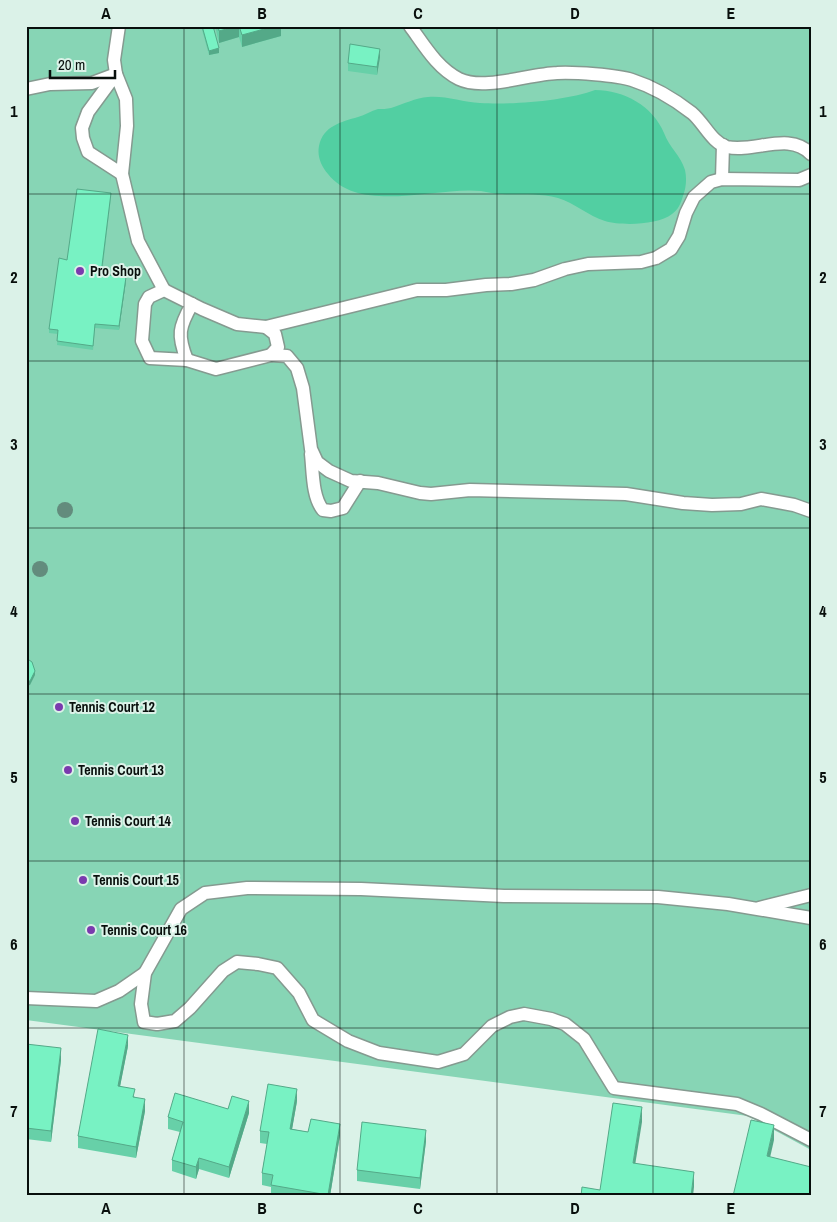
<svg xmlns="http://www.w3.org/2000/svg" width="837" height="1222" viewBox="0 0 837 1222" font-family="'Archivo Narrow',sans-serif">
<style>
.green{fill:#87d5b5}
.water{fill:#52cfa2}
.lines{fill:none;stroke-linecap:round;stroke-linejoin:round}
.service-casing{stroke:#859a90;stroke-width:15}
.service{stroke:#fff;stroke-width:12}
.tree{fill:#638c7d}
.wall{fill:#67d0a8}
.shaded-wall{fill:#54a988}
.building{fill:#78f2c3;stroke:#54a988}
.grid{fill:none;stroke:#080f0c;stroke-width:1;stroke-opacity:0.55}
.poi-dot{fill:#7a3aae;stroke:#dbf2e8;stroke-width:2}
.labels{text-anchor:middle;dominant-baseline:central;stroke-width:4;stroke-linejoin:round;paint-order:stroke}
.poi-label{font-size:14px;font-weight:bold;fill:#080f0c;stroke:#dbf2e8;text-anchor:start}
.neatline{fill:none;stroke:#080f0c;stroke-width:2}
.grid-label{font-size:16px;text-anchor:middle;font-weight:bold;fill:#080f0c}
</style>
<rect width="100%" height="100%" fill="#dbf2e8"/>
<polygon class="green" points="26,26 811,26 811,1150 748,1116 26,1020"/>
<path class="water" d="M595 90C624 90 653 106 664 133 669 147 681 156 685 170 687 179 686 188 683 196 681 203 678 210 672 214 658 225 622 226 605 221 588 216 575 203 558 198 539 193 522 195 502 194 495 194 488 192 481 191 437 186 360 215 328 174 321 166 317 156 319 146 323 126 341 122 358 117 365 115 371 111 378 109 382 109 387 109 391 108 403 104 416 98 428 97 443 95 463 102 480 103 512 105 565 101 595 90Z"/>
<g class="lines">
<defs>
<g id="service">
<path d="M410 26C424 45 437 68 459 79 484 91 529 74 557 73 573 72 617 75 632 80 654 87 674 99 692 113 704 123 712 143 727 147 755 153 789 131 811 154"/>
<polygon points="116,74 126,99 127,126 122,174 88,152 83,138 82,128 88,112"/>
<polyline points="26,89 50,84 92,83 116,74 114,60 119,26"/>
<polyline points="122,174 138,241 164,290"/>
<polyline points="722,179 723,145"/>
<polyline points="266,327 275,334 278,347 271,355 287,356 297,368 303,388 311,449 317,462 329,471 351,481 378,483 420,493 431,494 470,490 626,494 683,503 712,505 741,504 761,499 794,505 811,511"/>
<polyline points="271,355 216,369 187,360 150,358 142,341 145,304 149,297 164,290 202,309 237,324 266,327 417,290 446,290 486,285 511,284 534,280 565,269 588,264 641,262 656,258 671,249 679,236 686,213 694,197 711,182 722,179 799,180 811,175"/>
<path d="M187 360C177 335 179 327 192 304"/>
<path d="M311 454C313 471 312 497 323 510L331 511 343 508 360 481"/>
<polyline points="759,908 811,895"/>
<polyline points="811,918 728,904 658,897 504,896 361,889 247,888 205,893 181,909 145,973 141,1004 144,1022 157,1024 175,1021 190,1008 223,971 237,962 258,964 277,968 299,993 313,1020 348,1041 379,1053 438,1062 464,1054 492,1026 510,1017 524,1014 551,1019 565,1024 584,1039 614,1088 737,1104 761,1114 811,1140"/>
<polyline points="26,998 96,1001 119,991 145,973"/>
</g>
</defs>
<use href="#service" class="service-casing"/>
<use href="#service" class="service"/>
</g>
<g class="tree">
<circle cx="65" cy="510" r="8"/>
<circle cx="40" cy="569" r="8"/>
</g>
<g class="wall">
<polygon points="201,26 213,26 219,53 209,55"/>
<polygon points="215,26 281,26 281,36 242,47 239,37 219,43"/>
<polygon points="380,57 377,75 348,71 348,63"/>
<polygon points="111,197 102,274 126,281 119,330 95,328 93,350 57,345 58,334 49,333 49,329 67,260"/>
<polygon points="26,1044 61,1060 51,1142 26,1139"/>
<polygon points="128,1046 120,1086 135,1097 145,1111 136,1158 78,1148 78,1136"/>
<polygon points="297,1101 292,1129 308,1132 340,1135 330,1196 271,1196 271,1187 262,1185 262,1173 267,1144 260,1143 260,1131"/>
<polygon points="228,1109 249,1113 229,1178 199,1169 196,1179 172,1171 172,1160 180,1132 168,1129 168,1117"/>
<polygon points="426,1141 420,1189 357,1181 357,1170"/>
</g>
<g class="shaded-wall">
<polygon points="237,26 239,26 239,37 219,43 219,31"/>
<polygon points="275,26 281,26 281,36 242,47 242,35"/>
<polygon points="219,48 219,53 209,55 209,51"/>
<polygon points="380,49 380,57 377,75 377,67"/>
<polygon points="126,277 126,281 119,330 119,326"/>
<polygon points="35,671 35,675 30,685 26,686 26,682"/>
<polygon points="128,1035 128,1046 118,1097 118,1086"/>
<polygon points="61,1048 61,1060 51,1142 51,1131"/>
<polygon points="297,1089 297,1101 290,1141 290,1129"/>
<polygon points="145,1099 145,1111 136,1158 136,1147"/>
<polygon points="249,1101 249,1113 229,1178 229,1167"/>
<polygon points="642,1107 642,1122 633,1178 633,1163"/>
<polygon points="340,1124 340,1135 330,1196 328,1196"/>
<polygon points="774,1125 774,1140 767,1171 767,1156"/>
<polygon points="426,1130 426,1141 420,1189 420,1178"/>
<polygon points="199,1158 199,1169 196,1179 196,1167"/>
<polygon points="694,1172 694,1187 693,1196 691,1196"/>
</g>
<g class="building">
<polygon points="202,26 213,26 219,48 209,51"/>
<polygon points="218,26 237,26 219,31"/>
<polygon points="239,26 275,26 242,35"/>
<polygon points="350,44 380,49 377,67 348,63"/>
<polygon points="77,189 111,193 101,274 126,277 119,326 95,324 93,346 57,341 58,330 49,329 59,258 67,260"/>
<polygon points="26,658 32,662 35,671 30,681 26,682"/>
<polygon points="98,1029 128,1035 118,1086 135,1089 133,1097 145,1099 136,1147 78,1136"/>
<polygon points="26,1044 61,1048 51,1131 26,1128"/>
<polygon points="268,1084 297,1089 290,1129 308,1132 311,1119 340,1124 328,1195 271,1185 273,1175 262,1173 269,1132 260,1131"/>
<polygon points="175,1093 228,1109 232,1096 249,1101 229,1167 199,1158 196,1167 172,1160 183,1122 168,1117"/>
<polygon points="613,1103 642,1107 633,1163 694,1172 691,1196 581,1196 582,1187 600,1190"/>
<polygon points="751,1120 774,1125 767,1156 811,1167 811,1196 733,1196"/>
<polygon points="362,1122 426,1130 420,1178 357,1170"/>
</g>
<path class="grid" d="M184 26V1196M340 26V1196M497 26V1196M653 26V1196M26 194H811M26 361H811M26 528H811M26 694H811M26 861H811M26 1028H811"/>
<g class="poi-dot">
<circle cx="80" cy="271" r="5"/>
<circle cx="59" cy="707" r="5"/>
<circle cx="68" cy="770" r="5"/>
<circle cx="75" cy="821" r="5"/>
<circle cx="83" cy="880" r="5"/>
<circle cx="91" cy="930" r="5"/>
</g>
<g class="labels">
<g class="poi-label">
<text x="90" y="271">Pro Shop</text>
<text x="69" y="707">Tennis Court 12</text>
<text x="78" y="770">Tennis Court 13</text>
<text x="85" y="821">Tennis Court 14</text>
<text x="93" y="880">Tennis Court 15</text>
<text x="101" y="930">Tennis Court 16</text>
</g>
</g>
<rect width="837" height="1222" fill="none" stroke="#dbf2e8" stroke-width="55"/>
<path d="M50 70v8h65v-8" fill="none" stroke="#080f0c" stroke-width="2.5"/>
<text x="58" y="70" font-size="15" fill="#080f0c" stroke="#dbf2e8" stroke-width="4" paint-order="stroke">20 m</text>
<rect x="28" y="28" width="782" height="1166" class="neatline"/>
<g class="grid-label">
<text x="106" y="19">A</text>
<text x="262" y="19">B</text>
<text x="418" y="19">C</text>
<text x="575" y="19">D</text>
<text x="731" y="19">E</text>
<text x="14" y="117">1</text>
<text x="823" y="117">1</text>
<text x="14" y="283">2</text>
<text x="823" y="283">2</text>
<text x="14" y="450">3</text>
<text x="823" y="450">3</text>
<text x="14" y="617">4</text>
<text x="823" y="617">4</text>
<text x="14" y="783">5</text>
<text x="823" y="783">5</text>
<text x="14" y="950">6</text>
<text x="823" y="950">6</text>
<text x="14" y="1117">7</text>
<text x="823" y="1117">7</text>
<text x="106" y="1214">A</text>
<text x="262" y="1214">B</text>
<text x="418" y="1214">C</text>
<text x="575" y="1214">D</text>
<text x="731" y="1214">E</text>
</g>
</svg>
